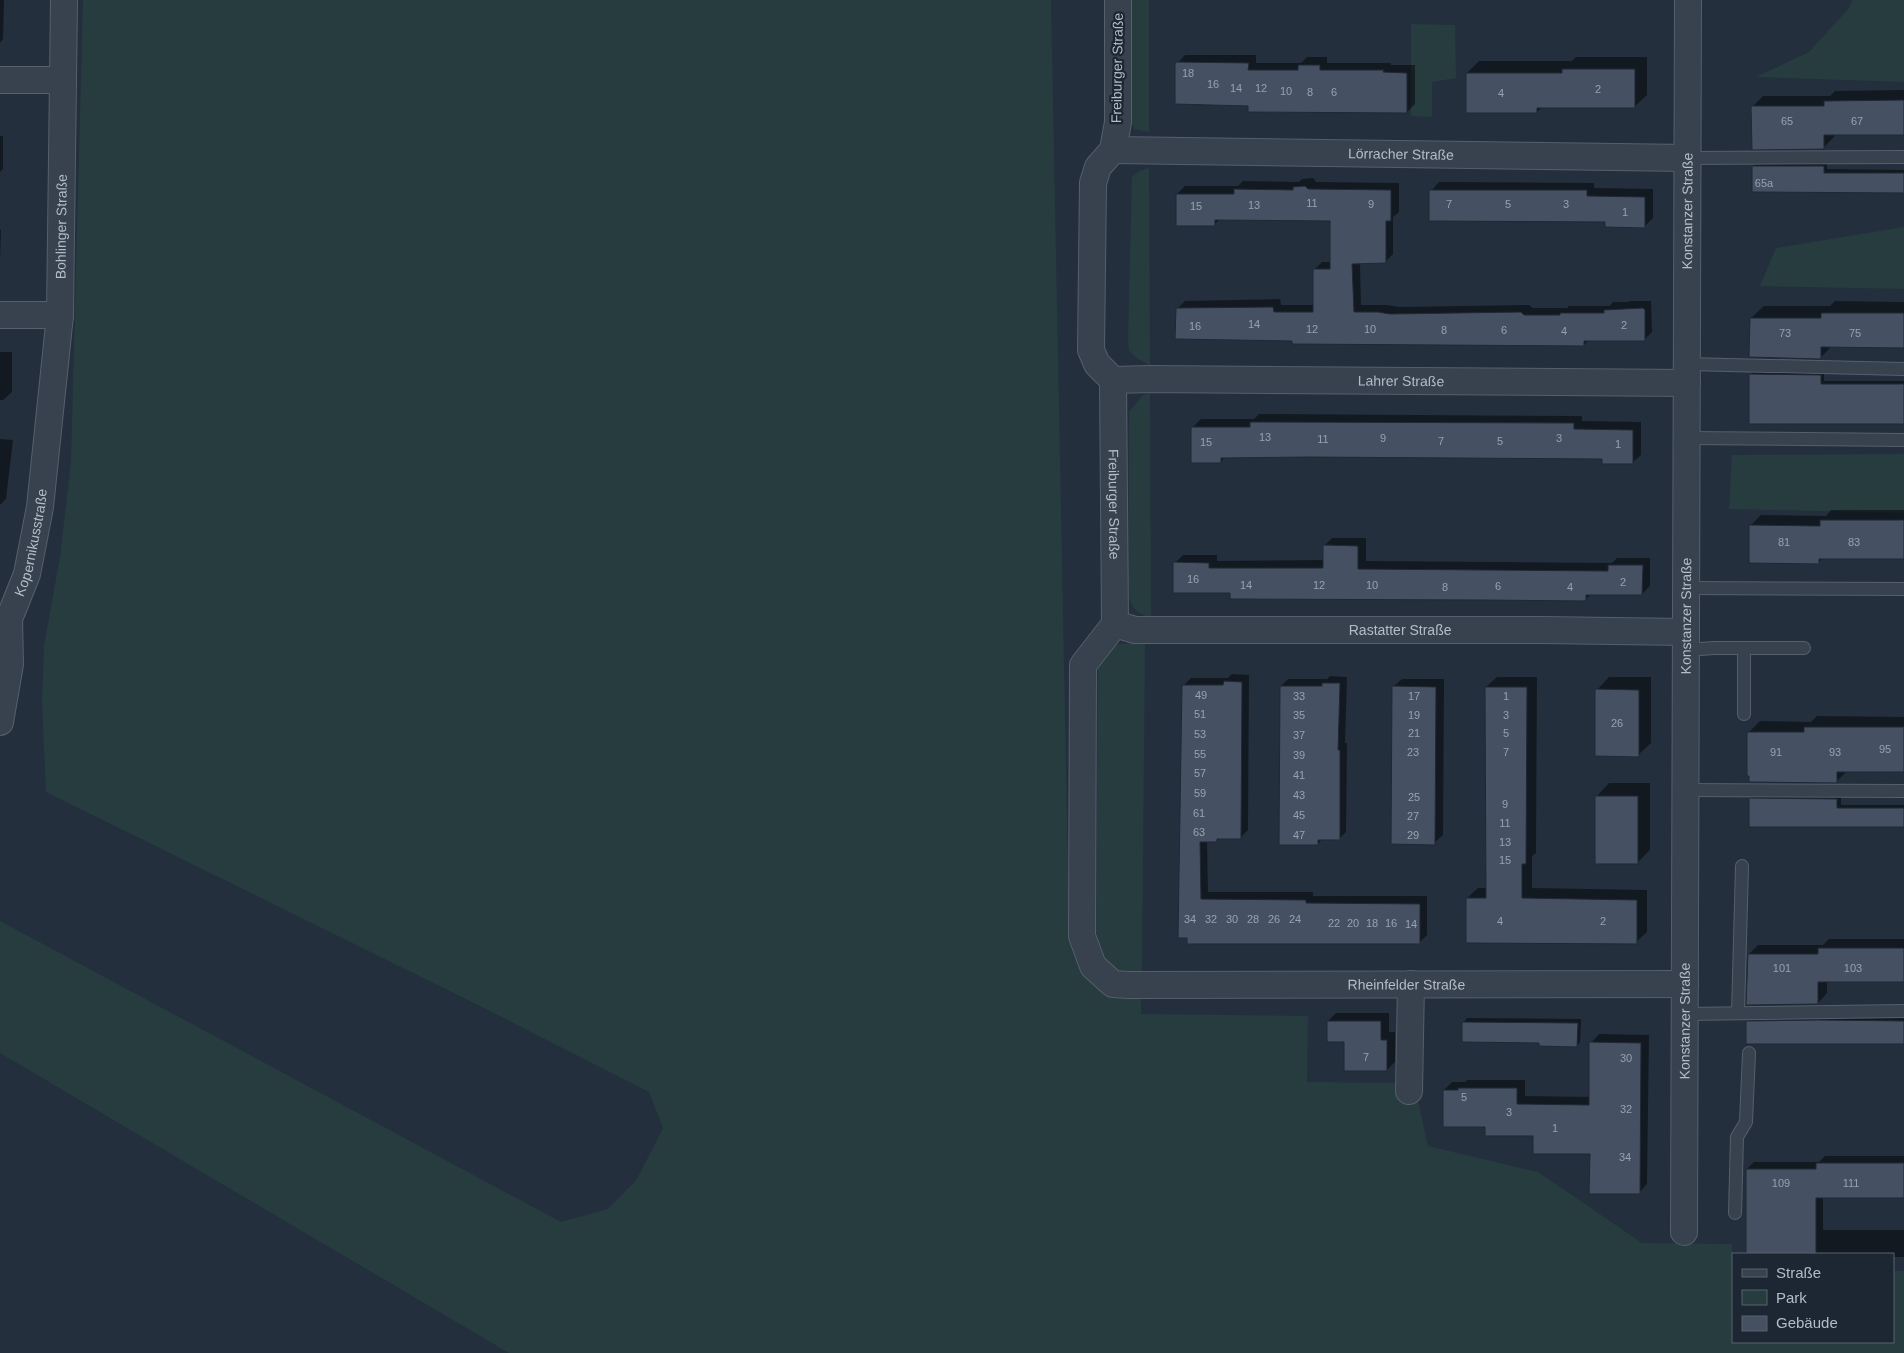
<svg xmlns="http://www.w3.org/2000/svg" width="1904" height="1353" viewBox="0 0 1904 1353" font-family="Arial,sans-serif">
<style>
.green{fill:#263c3f}
.shadow{fill:#0007}
.building{fill:#455162;stroke:#1f2835}
.lines{fill:none;stroke-linecap:round;stroke-linejoin:round}
.service-casing{stroke:#565f6c;stroke-width:14}
.minor-casing{stroke:#565f6c;stroke-width:28}
.service{stroke:#38414e;stroke-width:12}
.minor{stroke:#38414e;stroke-width:26}
.labels{text-anchor:middle;dominant-baseline:central;stroke-width:4.5;stroke-linejoin:round;paint-order:stroke}
.number-label{font-size:11px;fill:#98a1af}
.street-label{font-size:14px;fill:#b4bcc9;stroke:#1d2633}
</style>
<rect width="100%" height="100%" fill="#242f3e"/>
<g class="green">
<polygon points="83,0 1051,0 1069,919 1093,966 1141,990 1141,1014 1308,1016 1307,1082 1414,1083 1428,1146 1538,1172 1642,1243 1732,1244 1733,1342 1893,1342 1893,1271 1904,1271 1904,1353 509,1353 0,1053 0,921 561,1222 608,1209 637,1179 663,1128 649,1092 480,1006 46,792 42,700 44,646 60,557 71,462"/>
<polygon points="1131,0 1149,0 1149,132 1134,129 1131,122"/>
<polygon points="1853,0 1904,0 1904,82 1756,77 1809,52 1849,8"/>
<polygon points="1411,24 1455,25 1456,78 1432,82 1432,117 1411,116"/>
<polygon points="1149,168 1150,365 1138,359 1129,351 1128,340 1132,177 1140,171"/>
<polygon points="1904,227 1904,289 1760,286 1776,248"/>
<path d="M1150 393 1151 618C1127 610 1129 599 1128 577L1129 412 1143 395Z"/>
<polygon points="1904,454 1904,513 1729,509 1732,455"/>
<polygon points="1145,643 1142,975 1116,971 1101,955 1096,932 1098,666 1115,644"/>
</g>
<g class="shadow">
<polygon points="0,0 4,0 3,39 0,43"/>
<polygon points="1185,55 1256,55 1256,63 1301,63 1307,57 1327,57 1327,63 1391,63 1391,65 1415,65 1415,104 1407,112 1250,105 1177,64"/>
<polygon points="1576,57 1647,57 1647,95 1634,107 1542,107 1537,112 1467,73 1479,61 1572,61"/>
<polygon points="1904,90 1904,134 1834,134 1834,137 1823,148 1752,107 1763,96 1830,96 1835,91"/>
<polygon points="0,136 3,136 3,169 0,172"/>
<polygon points="1827,162 1827,169 1904,170 1904,191 1753,166 1757,163"/>
<polygon points="1313,178 1316,182 1399,183 1399,212 1393,217 1393,254 1385,262 1360,263 1361,305 1387,305 1399,307 1529,305 1533,308 1567,308 1569,306 1610,306 1613,302 1628,302 1630,301 1651,301 1652,332 1644,340 1589,340 1584,345 1177,309 1185,301 1280,299 1281,305 1314,305 1314,270 1322,262 1331,262 1331,219 1220,219 1215,224 1177,194 1185,186 1238,186 1243,181 1299,182 1302,179"/>
<polygon points="1439,182 1594,183 1594,188 1653,189 1653,218 1645,226 1431,191"/>
<polygon points="0,230 1,230 0,261"/>
<polygon points="1835,301 1904,302 1904,346 1832,346 1820,358 1751,318 1764,306 1830,306"/>
<polygon points="0,352 12,352 12,392 3,400 0,400"/>
<polygon points="1754,370 1824,372 1824,381 1904,381 1904,423 1751,374"/>
<polygon points="1259,414 1582,416 1582,421 1641,422 1641,455 1632,463 1603,458 1225,457 1221,462 1192,428 1201,419 1254,419"/>
<polygon points="0,439 13,440 6,499 0,505"/>
<polygon points="1831,510 1904,510 1904,558 1824,557 1819,562 1750,526 1761,515 1826,516"/>
<polygon points="1332,538 1366,538 1366,561 1612,563 1617,558 1650,558 1650,586 1642,594 1592,593 1586,599 1231,592 1175,563 1183,555 1217,555 1217,561 1324,560 1324,546"/>
<polygon points="1232,674 1249,675 1248,830 1241,837 1220,837 1217,841 1207,841 1208,892 1313,892 1313,896 1427,896 1427,935 1420,942 1189,942 1184,685 1191,678 1228,678"/>
<polygon points="1330,676 1347,677 1345,743 1347,743 1346,832 1339,839 1322,839 1318,844 1281,686 1288,679 1327,679"/>
<polygon points="1497,677 1537,677 1536,853 1532,856 1532,888 1647,890 1647,932 1636,942 1467,898 1478,888 1487,888 1486,687"/>
<polygon points="1609,677 1651,677 1651,743 1638,755 1597,690"/>
<polygon points="1402,679 1444,679 1443,835 1434,843 1393,687"/>
<polygon points="1817,716 1904,717 1904,771 1848,770 1837,781 1749,732 1760,721 1811,722"/>
<polygon points="1609,783 1650,783 1650,850 1637,863 1597,796"/>
<polygon points="1754,795 1841,796 1841,805 1904,805 1904,826 1750,799"/>
<polygon points="1829,939 1904,939 1904,981 1827,981 1827,993 1818,1003 1749,954 1758,945 1823,945"/>
<polygon points="1336,1013 1389,1013 1389,1032 1395,1032 1395,1062 1387,1070 1346,1041 1328,1021"/>
<polygon points="1467,1018 1581,1019 1580,1042 1577,1046 1540,1042 1464,1022"/>
<polygon points="1751,1018 1904,1018 1904,1042 1748,1022"/>
<polygon points="1599,1034 1649,1035 1647,1184 1639,1193 1591,1152 1535,1135 1486,1126 1444,1090 1452,1082 1465,1082 1467,1080 1525,1080 1525,1096 1591,1097 1591,1043"/>
<polygon points="1825,1156 1904,1156 1904,1196 1823,1196 1823,1230 1904,1230 1904,1257 1893,1257 1893,1254 1747,1254 1747,1169 1754,1162 1819,1162"/>
</g>
<g class="building">
<polygon points="1177,62 1249,63 1248,70 1298,70 1298,65 1320,65 1320,70 1384,70 1383,72 1407,73 1407,113 1248,112 1248,106 1175,104 1175,63"/>
<polygon points="1562,69 1635,69 1635,108 1537,108 1537,113 1466,113 1466,73 1562,73"/>
<polygon points="1904,100 1904,135 1824,135 1824,149 1752,150 1751,106 1824,106 1824,101"/>
<polygon points="1752,166 1824,166 1824,173 1904,173 1904,193 1752,192"/>
<polygon points="1305,186 1308,189 1391,190 1391,221 1386,221 1386,263 1352,264 1354,312 1378,312 1390,314 1521,312 1524,315 1560,315 1560,313 1604,313 1604,310 1643,308 1645,310 1645,341 1584,341 1584,346 1292,344 1292,341 1175,339 1176,308 1273,307 1274,312 1313,312 1313,269 1330,269 1330,221 1215,220 1215,226 1176,226 1176,194 1234,194 1234,189 1293,190 1293,187"/>
<polygon points="1429,190 1587,190 1587,196 1645,197 1645,228 1605,227 1605,222 1429,221"/>
<polygon points="1821,313 1904,313 1904,348 1821,347 1821,359 1749,357 1750,318 1821,318"/>
<polygon points="1749,374 1821,375 1821,384 1904,384 1904,424 1749,424"/>
<polygon points="1250,422 1574,423 1574,429 1633,430 1633,464 1602,464 1602,459 1308,457 1221,458 1221,463 1191,463 1191,427 1250,427"/>
<polygon points="1820,520 1904,520 1904,559 1819,559 1819,564 1749,563 1749,525 1820,526"/>
<polygon points="1323,545 1358,546 1358,569 1608,571 1608,565 1643,565 1642,595 1586,595 1586,601 1482,600 1230,599 1230,593 1173,593 1173,562 1209,563 1209,568 1323,568"/>
<polygon points="1224,681 1242,682 1241,839 1217,839 1217,842 1200,842 1201,899 1306,900 1306,903 1420,904 1420,944 1187,944 1187,938 1178,938 1182,685 1223,685"/>
<polygon points="1322,683 1340,683 1338,750 1340,750 1340,840 1318,840 1318,845 1279,845 1280,686 1322,686"/>
<polygon points="1392,686 1436,687 1435,845 1391,844"/>
<polygon points="1485,687 1527,687 1526,864 1522,864 1522,898 1637,900 1637,944 1466,943 1466,898 1486,898"/>
<polygon points="1595,689 1639,690 1639,757 1595,756"/>
<polygon points="1804,727 1904,727 1904,772 1837,772 1837,783 1749,782 1749,776 1747,776 1747,732 1804,732"/>
<rect x="1595" y="796" width="43" height="68"/>
<polygon points="1749,798 1837,799 1837,808 1904,808 1904,827 1749,827"/>
<polygon points="1818,948 1904,948 1904,982 1818,982 1818,1004 1746,1005 1748,954 1818,954"/>
<polygon points="1818,1020 1904,1021 1904,1044 1746,1044 1746,1021"/>
<polygon points="1327,1021 1381,1021 1381,1040 1387,1040 1387,1071 1344,1071 1344,1042 1327,1042"/>
<polygon points="1462,1022 1578,1023 1577,1047 1539,1046 1539,1043 1462,1042"/>
<polygon points="1589,1042 1641,1043 1640,1194 1589,1194 1590,1154 1533,1154 1533,1136 1485,1136 1485,1127 1443,1127 1443,1090 1458,1090 1458,1088 1517,1088 1517,1104 1589,1105"/>
<polygon points="1816,1163 1904,1163 1904,1198 1816,1198 1816,1254 1746,1254 1746,1169 1816,1169"/>
</g>
<g class="lines">
<defs>
<g id="service">
<polyline points="1688,158 1904,157"/>
<polyline points="1687,364 1904,369"/>
<polyline points="1687,438 1904,440"/>
<polyline points="1687,588 1904,589"/>
<polyline points="1686,650 1714,648 1804,648"/>
<polyline points="1744,714 1744,648"/>
<polyline points="1686,790 1904,791"/>
<polyline points="1738,1013 1742,866"/>
<polyline points="1685,1014 1904,1011"/>
<polyline points="1735,1213 1737,1137 1746,1122 1749,1053"/>
</g>
<g id="minor">
<path id="s1" d="M1118 0V122L1113 150 1098 167 1093 183 1091 350 1097 364 1113 380 1115 624 1083 665 1082 936 1093 966 1113 984 1129 985 1685 984"/>
<polyline points="0,80 63,80"/>
<path id="s2" d="M1113 150 1688 158"/>
<polyline points="0,315 60,315"/>
<path id="s3" d="M1113 380 1150 379 1687 383"/>
<path id="s4" d="M1115 624 1135 630H1542L1686 632"/>
<path id="s5" d="M0 722 10 664 9 619 27 574 40 507 60 315 64 0"/>
<polyline points="1409,1091 1411,984"/>
<path id="s6" d="M1684 1232 1688 0"/>
</g>
</defs>
<use href="#service" class="service-casing"/>
<use href="#minor" class="minor-casing"/>
<use href="#service" class="service"/>
<use href="#minor" class="minor"/>
</g>
<g class="labels">
<g class="number-label">
<text x="1188" y="73">18</text>
<text x="1213" y="84">16</text>
<text x="1236" y="88">14</text>
<text x="1261" y="88">12</text>
<text x="1598" y="89">2</text>
<text x="1286" y="91">10</text>
<text x="1310" y="92">8</text>
<text x="1334" y="92">6</text>
<text x="1501" y="93">4</text>
<text x="1787" y="121">65</text>
<text x="1857" y="121">67</text>
<text x="1764" y="183">65a</text>
<text x="1312" y="203">11</text>
<text x="1371" y="204">9</text>
<text x="1449" y="204">7</text>
<text x="1508" y="204">5</text>
<text x="1566" y="204">3</text>
<text x="1254" y="205">13</text>
<text x="1196" y="206">15</text>
<text x="1625" y="212">1</text>
<text x="1254" y="324">14</text>
<text x="1624" y="325">2</text>
<text x="1195" y="326">16</text>
<text x="1312" y="329">12</text>
<text x="1370" y="329">10</text>
<text x="1444" y="330">8</text>
<text x="1504" y="330">6</text>
<text x="1564" y="331">4</text>
<text x="1785" y="333">73</text>
<text x="1855" y="333">75</text>
<text x="1265" y="437">13</text>
<text x="1383" y="438">9</text>
<text x="1559" y="438">3</text>
<text x="1323" y="439">11</text>
<text x="1441" y="441">7</text>
<text x="1500" y="441">5</text>
<text x="1206" y="442">15</text>
<text x="1618" y="444">1</text>
<text x="1784" y="542">81</text>
<text x="1854" y="542">83</text>
<text x="1193" y="579">16</text>
<text x="1623" y="582">2</text>
<text x="1246" y="585">14</text>
<text x="1319" y="585">12</text>
<text x="1372" y="585">10</text>
<text x="1498" y="586">6</text>
<text x="1445" y="587">8</text>
<text x="1570" y="587">4</text>
<text x="1201" y="695">49</text>
<text x="1299" y="696">33</text>
<text x="1414" y="696">17</text>
<text x="1506" y="696">1</text>
<text x="1200" y="714">51</text>
<text x="1299" y="715">35</text>
<text x="1414" y="715">19</text>
<text x="1506" y="715">3</text>
<text x="1617" y="723">26</text>
<text x="1414" y="733">21</text>
<text x="1506" y="733">5</text>
<text x="1200" y="734">53</text>
<text x="1299" y="735">37</text>
<text x="1885" y="749">95</text>
<text x="1413" y="752">23</text>
<text x="1506" y="752">7</text>
<text x="1776" y="752">91</text>
<text x="1835" y="752">93</text>
<text x="1200" y="754">55</text>
<text x="1299" y="755">39</text>
<text x="1200" y="773">57</text>
<text x="1299" y="775">41</text>
<text x="1200" y="793">59</text>
<text x="1299" y="795">43</text>
<text x="1414" y="797">25</text>
<text x="1505" y="804">9</text>
<text x="1199" y="813">61</text>
<text x="1299" y="815">45</text>
<text x="1413" y="816">27</text>
<text x="1505" y="823">11</text>
<text x="1199" y="832">63</text>
<text x="1299" y="835">47</text>
<text x="1413" y="835">29</text>
<text x="1505" y="842">13</text>
<text x="1505" y="860">15</text>
<text x="1190" y="919">34</text>
<text x="1211" y="919">32</text>
<text x="1232" y="919">30</text>
<text x="1253" y="919">28</text>
<text x="1274" y="919">26</text>
<text x="1295" y="919">24</text>
<text x="1500" y="921">4</text>
<text x="1603" y="921">2</text>
<text x="1334" y="923">22</text>
<text x="1353" y="923">20</text>
<text x="1372" y="923">18</text>
<text x="1391" y="923">16</text>
<text x="1411" y="924">14</text>
<text x="1782" y="968">101</text>
<text x="1853" y="968">103</text>
<text x="1366" y="1057">7</text>
<text x="1626" y="1058">30</text>
<text x="1464" y="1097">5</text>
<text x="1626" y="1109">32</text>
<text x="1509" y="1112">3</text>
<text x="1555" y="1128">1</text>
<text x="1625" y="1157">34</text>
<text x="1781" y="1183">109</text>
<text x="1851" y="1183">111</text>
</g>
<g class="street-label">
<text transform="translate(1117 68) rotate(-89)">Freiburger Straße</text>
<text stroke="none"><textPath href="#s2" startOffset="288">Lörracher Straße</textPath></text>
<text stroke="none"><textPath href="#s6" startOffset="1021">Konstanzer Straße</textPath></text>
<text stroke="none"><textPath href="#s5" startOffset="502">Bohlinger Straße</textPath></text>
<text stroke="none"><textPath href="#s3" startOffset="288">Lahrer Straße</textPath></text>
<text stroke="none"><textPath href="#s1" startOffset="519">Freiburger Straße</textPath></text>
<text stroke="none"><textPath href="#s5" startOffset="184">Kopernikusstraße</textPath></text>
<text stroke="none"><textPath href="#s6" startOffset="616">Konstanzer Straße</textPath></text>
<text stroke="none"><textPath href="#s4" startOffset="286">Rastatter Straße</textPath></text>
<text stroke="none"><textPath href="#s1" startOffset="1314">Rheinfelder Straße</textPath></text>
<text stroke="none"><textPath href="#s6" startOffset="211">Konstanzer Straße</textPath></text>
</g>
</g>
<rect x="1732" y="1253" width="162" height="90" fill="#1d2633" stroke="#59626f"/>
<rect x="1742" y="1269" width="25" height="8" fill="#38414e" stroke="#59626f"/>
<text x="1776" y="1278" font-size="15" fill="#b4bcc9">Straße</text>
<rect x="1742" y="1290" width="25" height="15" fill="#263c3f" stroke="#59626f"/>
<text x="1776" y="1303" font-size="15" fill="#b4bcc9">Park</text>
<rect x="1742" y="1316" width="25" height="15" fill="#455162" stroke="#59626f"/>
<text x="1776" y="1328" font-size="15" fill="#b4bcc9">Gebäude</text>
</svg>
